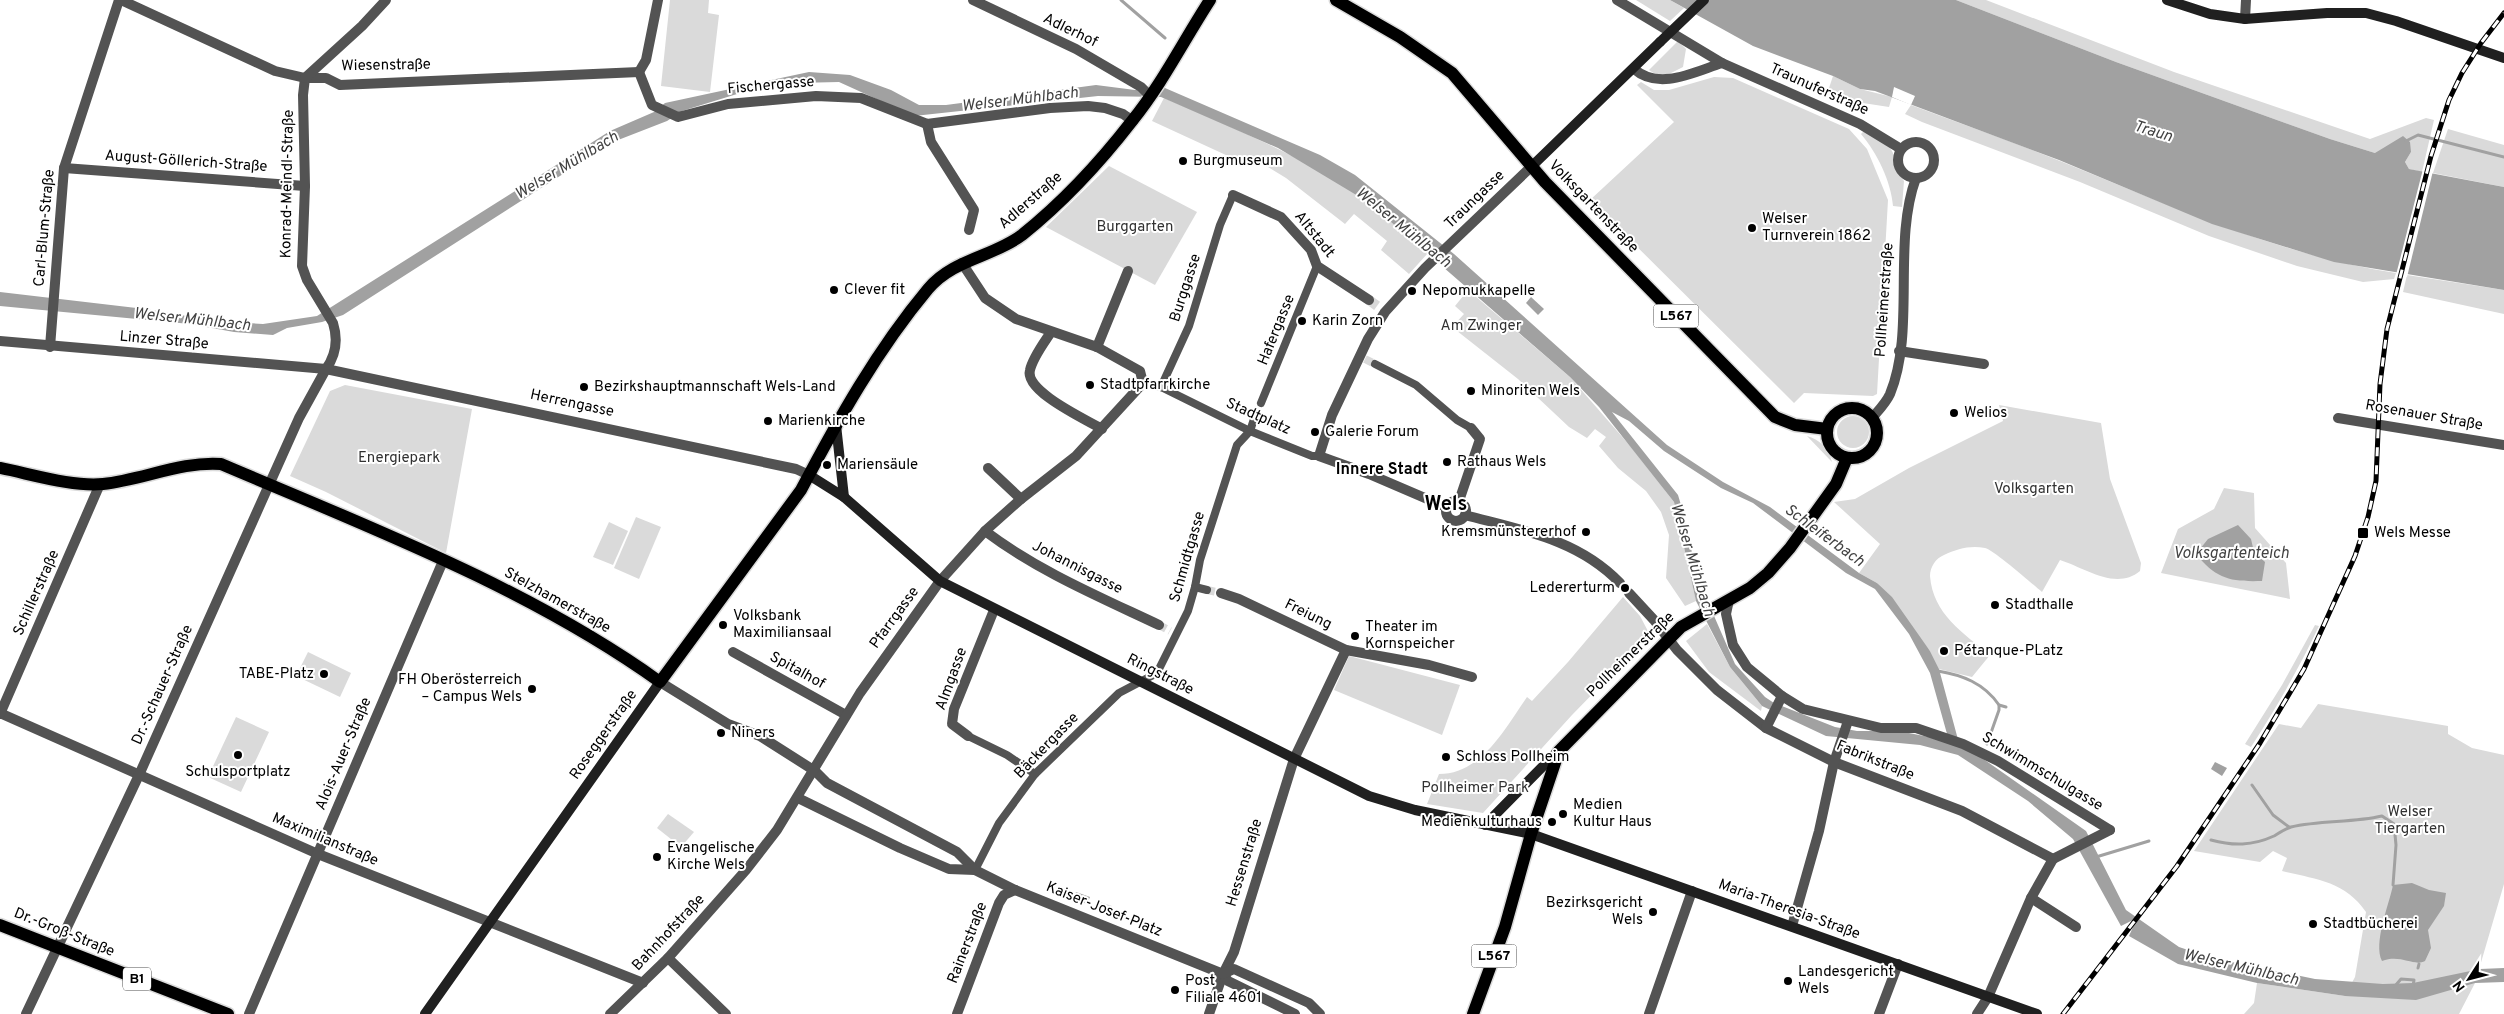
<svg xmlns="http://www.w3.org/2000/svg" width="2504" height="1014" viewBox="0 0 2504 1014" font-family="Overpass,sans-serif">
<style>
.green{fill:#dadada}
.water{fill:#a1a1a1;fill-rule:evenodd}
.pier{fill:#fff}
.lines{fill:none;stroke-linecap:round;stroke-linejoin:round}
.stream{stroke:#a1a1a1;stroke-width:3}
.pedestrian-tunnel{stroke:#d9d9d9;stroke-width:8;stroke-dasharray:8 4;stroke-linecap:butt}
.minor-tunnel{stroke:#d9d9d9;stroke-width:10;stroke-dasharray:10 5;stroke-linecap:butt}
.primary-casing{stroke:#dbdbdb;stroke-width:15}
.pedestrian{stroke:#535353;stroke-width:8}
.minor{stroke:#535353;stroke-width:10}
.tertiary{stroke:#535353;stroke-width:10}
.secondary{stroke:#202020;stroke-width:10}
.primary{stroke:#000;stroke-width:12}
.rail-casing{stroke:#000;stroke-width:5}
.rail{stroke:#fff;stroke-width:3;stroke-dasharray:9;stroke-linecap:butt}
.secondary-bridge{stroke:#202020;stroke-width:10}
.poi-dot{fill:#000;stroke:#fff;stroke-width:2}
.labels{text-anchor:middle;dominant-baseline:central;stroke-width:4;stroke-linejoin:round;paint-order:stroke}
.shield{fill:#fff;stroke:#4c4c4c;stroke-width:1}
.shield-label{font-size:14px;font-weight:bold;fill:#000}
.street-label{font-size:15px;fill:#000;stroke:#fff}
.poi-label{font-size:15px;fill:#000;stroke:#fff;text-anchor:start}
.park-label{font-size:15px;fill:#313131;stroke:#fff}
.water-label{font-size:16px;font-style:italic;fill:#424242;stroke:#fff}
.neighbourhood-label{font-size:16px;font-weight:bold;fill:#000;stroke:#fff}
.district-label{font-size:20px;font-weight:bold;fill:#000;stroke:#fff}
</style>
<rect width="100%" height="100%" fill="#fff"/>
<g class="green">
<polygon points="670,0 709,0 708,13 719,15 710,92 661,86"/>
<polygon points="1636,0 1670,0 1684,8 1670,21"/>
<polygon points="1956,0 1986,0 2174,72 2370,139 2426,118 2434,120 2422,172 2409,169 2405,162 2411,152 2375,153 2330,139 2116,62"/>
<polygon points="1678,41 1686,49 1683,67 1671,73 1658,76 1649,70"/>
<polygon points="1833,76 1860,89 1892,97 1889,107 1850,101 1829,88"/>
<polygon points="1714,77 1733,78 1849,129 1867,149 1888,200 1877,394 1873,396 1804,393 1794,403 1590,200 1674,122 1637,85 1641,82 1654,90 1669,90"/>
<path d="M1164 98C1234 128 1305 157 1367 201 1389 217 1408 236 1428 253L1409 274 1381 250 1387 241 1354 214 1345 224 1286 178 1268 167 1228 156 1152 121Z"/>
<path d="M1911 105C1961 124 2011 141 2060 161 2172 206 2275 254 2396 273L2394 279 2363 282 2297 266 2209 236 2080 182 1922 122 1905 114Z"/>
<polygon points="2448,129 2504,145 2504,187 2433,173"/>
<path d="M1865 130 1888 144 1893 153 1895 169 1904 181 1902 207 1893 206C1891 181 1877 153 1861 134Z"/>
<polygon points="1109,166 1197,212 1155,285 1046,227"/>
<polygon points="2407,275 2504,290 2504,314 2403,292"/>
<polygon points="1468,290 1570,377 1631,447 1674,502 1696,601 1685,606 1666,578 1669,535 1661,512 1646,491 1618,468 1599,446 1606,437 1595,429 1587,438 1569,427 1518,379 1452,327 1464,314 1455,306"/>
<polygon points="345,385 472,409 446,553 326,492 290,476 330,391"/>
<path d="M1999 405 2101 423 2110 479 2141 563 2140 571C2116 591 2085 568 2060 560L2042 592C2032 584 1994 550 1985 548 1970 545 1957 549 1944 555 1936 558 1930 567 1930 576 1933 614 1963 633 1990 655L1972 677 1939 669 1930 651 1877 583 1859 573 1880 544 1834 502 1855 499 1909 468 2003 421Z"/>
<circle cx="1853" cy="432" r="16"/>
<path d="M1807 436C1819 439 1829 449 1832 462Z"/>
<polygon points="2224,488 2254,493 2255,528 2286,563 2290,599 2161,573 2178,529 2214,509"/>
<polygon points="636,517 661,527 639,579 614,568"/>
<polygon points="609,522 628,531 613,565 593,557"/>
<path d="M1623 597 1640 616 1650 635 1572 715 1483 813 1427 804 1439 774C1482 774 1505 728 1527 697L1532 701 1568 662Z"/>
<polygon points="1707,624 1730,667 1762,706 1761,711 1709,672 1686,641"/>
<path d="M2315 625 2319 626C2299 668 2277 707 2251 747L2245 744 2282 685Z"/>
<polygon points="308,652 351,673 340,697 296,676"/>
<polygon points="1349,656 1460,685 1442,735 1334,690"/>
<path d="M2318 704 2448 726V734L2472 748 2504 755V884L2475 983 2459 1014H2244L2254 1003 2257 983 2345 996 2355 977 2366 912C2345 881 2315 879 2282 871L2287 858 2273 851 2260 862 2194 851 2279 724 2301 728Z"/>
<polygon points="236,717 269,732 241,792 208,777"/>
<polygon points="668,814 694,832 681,847 657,828"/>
<polygon points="1097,901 1112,906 1110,914 1094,908"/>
</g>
<g class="water">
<polygon points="1670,0 1956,0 2116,62 2330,139 2375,153 2403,136 2410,142 2411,152 2405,162 2409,169 2504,187 2504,290 2334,262 2212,224 2059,160 1875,91 1860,89 1833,76 1753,46"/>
<path d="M809 72 850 75 891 90 919 105H946L1096 85 1135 90 1165 88 1320 155 1355 175 1454 254 1667 445 1723 482 1770 507 1859 573 1877 583 1892 597 1930 651 1939 669 1960 747 1982 758 2086 831 2126 910 2179 947 2212 958 2315 979 2383 984 2413 983 2480 969 2504 968V982L2475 983 2416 1000 2345 996 2257 983 2178 964 2129 936 2137 918 2121 926 2073 839 2028 801 1958 755 1920 745 1826 736 1762 706 1730 667 1696 601 1674 502 1599 407 1570 377 1368 202 1278 148 1161 97 1098 96 914 116 839 82 796 83 750 90 682 111 667 121 613 142 343 315 322 322 287 328 273 335 234 332 190 324 0 306V292L145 309 216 321 263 324 317 316 610 131 654 112 665 103ZM1612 412 1629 421 1664 451 1721 488 1753 503 1846 573 1875 589 1909 634 1930 673 1949 741 1899 731H1857L1835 727 1774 703 1765 697 1735 664 1704 593 1694 562 1684 515 1678 495Z"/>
<polygon points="1531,297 1544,309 1538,315 1526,303"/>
<path d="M2238 525 2251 539 2254 552 2265 562 2262 581C2231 582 2216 579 2196 554L2208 539Z"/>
<polygon points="2215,762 2227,768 2222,776 2211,769"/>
<path d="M2412 883 2429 890 2446 893 2444 906 2428 930 2431 948 2425 961C2414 967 2401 954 2382 961 2373 943 2389 905 2393 885Z"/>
<polygon points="1076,892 1090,897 1087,904 1074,899"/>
</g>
<g class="pier">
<polygon points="1894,87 1915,96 1911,105 1892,97"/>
<polygon points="2423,169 2433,171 2407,277 2396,275"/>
</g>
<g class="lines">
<g class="stream">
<polyline points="1121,0 1165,38"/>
<polyline points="2406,141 2418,135 2504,157"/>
<path d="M1938 671C1962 675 1984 683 1999 705L2006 707"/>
<polyline points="1987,744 1999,710 1999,705"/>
<polyline points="2252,785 2273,815 2289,827"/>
<path d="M2211 840C2233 846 2252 846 2274 836 2279 833 2285 829 2291 827 2321 820 2352 823 2382 816L2394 824 2396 845 2393 885"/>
<polyline points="2096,857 2149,841"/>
<polyline points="2418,968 2419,964"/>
<polyline points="2395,986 2401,979 2414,980 2413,986"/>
</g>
<g class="pedestrian-tunnel">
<polyline points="1365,359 1375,364"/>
<polyline points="1255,416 1261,403"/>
<polyline points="1207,590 1221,593"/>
<polyline points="1159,625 1170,631"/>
</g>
<polyline class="minor-tunnel" points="1369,300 1380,308"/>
<defs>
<g id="primary">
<polyline points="1336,0 1400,37 1452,73 1545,182 1775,417 1795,425 1827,429"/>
<circle cx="1852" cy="433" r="25"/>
<path d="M0 468C31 474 72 487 103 484 142 480 182 461 221 464 369 527 529 588 660 682L801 490C838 420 877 350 928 289 953 259 993 257 1022 235 1062 203 1101 161 1132 121 1162 84 1184 40 1210 0"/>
<polyline points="0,925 228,1014"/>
<polyline points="1473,1014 1505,927 1531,834 1559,751 1681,627 1750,588 1768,573 1790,548 1836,484 1847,458"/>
</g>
</defs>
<use href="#primary" class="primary-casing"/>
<g class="pedestrian">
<polyline points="1375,364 1416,385 1457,420 1471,428"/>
<polyline points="1143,383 1161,387 1250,431 1312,456 1319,456"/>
<polyline points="1161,387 1189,326 1220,225 1233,195"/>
<polyline points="1261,403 1317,266"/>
<polyline points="1195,587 1207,590"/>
<polyline points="968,736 1007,755 1035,774"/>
<polyline points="975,870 999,823 1035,774 1119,693 1157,673 1188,611 1195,587 1200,560 1237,445 1250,431 1255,416"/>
</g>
<g class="minor">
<polyline points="973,0 1076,49 1141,87 1150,96"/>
<polyline points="1617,0 1722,63 1860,124 1901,149"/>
<polyline points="2245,19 2246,0"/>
<path d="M1634 69C1659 91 1694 72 1722 63"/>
<polyline points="639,72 652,105 678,117 728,104 816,96 861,98 927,124 1050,108 1088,106 1105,108 1123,114 1133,121"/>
<polyline points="639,72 646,60 658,0"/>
<polyline points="305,78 326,78 340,85 639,72"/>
<polyline points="927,124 931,142 974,210 969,230"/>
<circle cx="1916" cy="160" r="18"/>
<polyline points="64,168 305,186"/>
<polyline points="1233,195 1281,217 1311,250 1317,266 1369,300"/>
<path d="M1051 332C1044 343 1033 357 1030 370 1024 391 1085 419 1102 429"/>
<polyline points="50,347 64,168 119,0"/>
<polyline points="1097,347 1128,271"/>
<polyline points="1899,351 1984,364"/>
<path d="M1872 418C1878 411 1886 403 1890 394 1916 331 1892 243 1916 178"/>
<polyline points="2338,418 2504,445"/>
<polyline points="988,468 1021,499"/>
<circle cx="1456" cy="511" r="10"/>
<polyline points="1459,501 1480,439 1471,428"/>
<polyline points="1446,507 1369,474 1319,456 1332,415 1368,339 1385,312 1425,268 1531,167"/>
<path d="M1465 515C1521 530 1578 539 1620 583"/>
<path d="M985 531C1038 571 1100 597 1159 625"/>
<polyline points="1221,593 1239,599 1346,650 1429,665 1472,677"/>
<polyline points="1629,593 1654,620 1677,650 1717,690 1766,728 1834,762 1962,811 2053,859"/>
<polyline points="1729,600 1726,614 1733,645 1747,667 1782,696 1803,709 1881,728 1916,728 1963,744 1998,761 2110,830"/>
<polyline points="733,652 846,715"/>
<polyline points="660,682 728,724 760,736 815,771 827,783 957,852 975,870 1015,890"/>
<polyline points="0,713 318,854 643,983"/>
<polyline points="0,714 100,484"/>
<polyline points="1766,728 1782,696"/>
<polyline points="968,736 952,724 954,709 994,610"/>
<polyline points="798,798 900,848 949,869 975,870"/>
<polyline points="2053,859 2110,830"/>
<polyline points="2031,898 2076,927"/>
<polyline points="1792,926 1819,831 1834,762 1848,721"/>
<polyline points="668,958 726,1014"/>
<polyline points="26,1014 139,775 299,418 326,369"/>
<polyline points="249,1014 443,561"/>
<polyline points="610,1014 668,958 746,870 777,830 860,693 940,581 985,531 1021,499 1076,456 1143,383 1140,371 1097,347 1016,319 985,298 962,263"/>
<polyline points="957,1014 999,903 1004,895 1015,890"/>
<polyline points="1209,1014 1223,974 1234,952 1294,759 1346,650"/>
<polyline points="1649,1014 1692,891"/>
<polyline points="1879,1014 1898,964"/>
<polyline points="1977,1014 1988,997 2031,898 2053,859"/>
</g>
<g class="tertiary">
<polyline points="121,0 275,71 305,78"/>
<path d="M305 78 303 95 305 186 302 266 307 280 333 323C338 339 336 355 326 369"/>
<polyline points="305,78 362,26 386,0"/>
<polyline points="0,341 326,369 796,469 809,475"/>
<polyline points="1015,890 1223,974 1228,981 1295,1014"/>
<polyline points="1223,974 1234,969 1309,1003 1320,1014"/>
</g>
<g class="secondary">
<polyline points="2167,0 2210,14 2245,19 2327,13 2366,13 2396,21 2504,58"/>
<polyline points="1531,167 1660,42"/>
<polyline points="836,425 844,497"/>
<polyline points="809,475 844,497 940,581 1369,796 1415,810 1531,834 2037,1014"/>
<polyline points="1485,825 1558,751"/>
<polyline points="425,1014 660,682"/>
</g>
<use href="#primary" class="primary"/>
<defs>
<polyline id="rail" points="2063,1014 2177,866 2260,743 2304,669 2355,556 2368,517 2376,481 2380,384 2387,329 2431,156 2449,100 2462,73 2481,43 2504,13"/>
</defs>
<use href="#rail" class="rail-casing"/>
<use href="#rail" class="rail"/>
<polyline class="secondary-bridge" points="1660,42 1704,0"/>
</g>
<g class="poi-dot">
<circle cx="1183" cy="161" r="5"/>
<circle cx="1752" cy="228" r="5"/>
<circle cx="834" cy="290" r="5"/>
<circle cx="1412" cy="291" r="5"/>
<circle cx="1302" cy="321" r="5"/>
<circle cx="1090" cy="385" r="5"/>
<circle cx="584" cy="387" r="5"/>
<circle cx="1471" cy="391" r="5"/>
<circle cx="1954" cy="413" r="5"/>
<circle cx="768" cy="421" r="5"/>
<circle cx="1315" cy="432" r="5"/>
<circle cx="1447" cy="462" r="5"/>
<circle cx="827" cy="465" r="5"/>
<circle cx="1586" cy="532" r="5"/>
<rect x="2357" y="527" width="12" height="12" rx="2.5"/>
<circle cx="1625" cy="588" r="5"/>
<circle cx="1995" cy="605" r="5"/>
<circle cx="723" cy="625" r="5"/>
<circle cx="1355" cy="636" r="5"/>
<circle cx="1944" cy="651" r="5"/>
<circle cx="324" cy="674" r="5"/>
<circle cx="532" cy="689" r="5"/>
<circle cx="721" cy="733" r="5"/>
<circle cx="238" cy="755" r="5"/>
<circle cx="1446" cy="757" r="5"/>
<circle cx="1563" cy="814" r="5"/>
<circle cx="1552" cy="822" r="5"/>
<circle cx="657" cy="857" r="5"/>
<circle cx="1653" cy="912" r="5"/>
<circle cx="2313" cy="924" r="5"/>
<circle cx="1788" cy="981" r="5"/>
<circle cx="1175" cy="990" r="5"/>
</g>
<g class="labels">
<g class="shield">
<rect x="1653.5" y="304.5" width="45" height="23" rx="4"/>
<rect x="1471.5" y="944.5" width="45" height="23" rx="4"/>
<rect x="123" y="967.5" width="28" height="23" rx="4"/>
</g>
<g class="shield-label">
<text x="1676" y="316">L567</text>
<text x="1494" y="956">L567</text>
<text x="137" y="979">B1</text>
</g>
<g class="street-label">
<text transform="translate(1070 31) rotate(26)">Adlerhof</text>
<text transform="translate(386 66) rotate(-1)">Wiesenstraße</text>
<text transform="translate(771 86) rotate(-5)">Fischergasse</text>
<text transform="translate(1819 90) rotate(24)">Traunuferstraße</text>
<text transform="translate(186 162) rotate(4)">August-Göllerich-Straße</text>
<text transform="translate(288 184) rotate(-89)">Konrad-Meindl-Straße</text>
<text transform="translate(1475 200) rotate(-44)">Traungasse</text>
<text transform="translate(1031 201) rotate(-41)">Adlerstraße</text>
<text transform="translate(1593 207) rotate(46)">Volksgartenstraße</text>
<text transform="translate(45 228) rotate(-85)">Carl-Blum-Straße</text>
<text transform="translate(1314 235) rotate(51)">Altstadt</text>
<text transform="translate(1186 288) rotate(-72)">Burggasse</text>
<text transform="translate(1885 300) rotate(-86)">Pollheimerstraße</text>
<text transform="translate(1277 330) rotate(-68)">Hafergasse</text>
<text transform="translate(164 341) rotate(5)">Linzer Straße</text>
<text transform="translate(572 404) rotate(12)">Herrengasse</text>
<text transform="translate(2424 416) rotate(10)">Rosenauer Straße</text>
<text transform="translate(1258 417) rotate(24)">Stadtplatz</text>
<text transform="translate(1188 557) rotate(-74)">Schmidtgasse</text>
<text transform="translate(1077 568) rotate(27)">Johannisgasse</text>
<text transform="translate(37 593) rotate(-66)">Schillerstraße</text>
<text transform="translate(557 601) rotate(29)">Stelzhamerstraße</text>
<text transform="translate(1308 615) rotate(26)">Freiung</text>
<text transform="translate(895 618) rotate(-54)">Pfarrgasse</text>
<text transform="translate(1631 655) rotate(-44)">Pollheimerstraße</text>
<text transform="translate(797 671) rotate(29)">Spitalhof</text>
<text transform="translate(1160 675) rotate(27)">Ringstraße</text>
<text transform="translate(952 679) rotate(-70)">Almgasse</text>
<text transform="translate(163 685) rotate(-66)">Dr.-Schauer-Straße</text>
<text transform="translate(604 735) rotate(-55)">Roseggerstraße</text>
<text transform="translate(1047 746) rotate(-46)">Bäckergasse</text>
<text transform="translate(344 754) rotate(-67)">Alois-Auer-Straße</text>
<text transform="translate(1875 761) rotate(22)">Fabrikstraße</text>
<text transform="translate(2042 772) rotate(31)">Schwimmschulgasse</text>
<text transform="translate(325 840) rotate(23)">Maximilianstraße</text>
<text transform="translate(1245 863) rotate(-73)">Hessenstraße</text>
<text transform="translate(1104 910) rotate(22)">Kaiser-Josef-Platz</text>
<text transform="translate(1789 910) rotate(20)">Maria-Theresia-Straße</text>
<text transform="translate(64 933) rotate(22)">Dr.-Groß-Straße</text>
<text transform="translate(669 933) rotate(-47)">Bahnhofstraße</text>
<text transform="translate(968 943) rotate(-69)">Rainerstraße</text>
</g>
<g class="poi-label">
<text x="1193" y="161">Burgmuseum</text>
<text x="1762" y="219">Welser<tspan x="1762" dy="17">Turnverein 1862</tspan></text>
<text x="844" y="290">Clever fit</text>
<text x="1422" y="291">Nepomukkapelle</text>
<text x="1312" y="321">Karin Zorn</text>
<text x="1100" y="385">Stadtpfarrkirche</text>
<text x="594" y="387">Bezirkshauptmannschaft Wels-Land</text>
<text x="1481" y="391">Minoriten Wels</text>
<text x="1964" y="413">Welios</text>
<text x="778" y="421">Marienkirche</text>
<text x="1325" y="432">Galerie Forum</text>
<text x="1457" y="462">Rathaus Wels</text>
<text x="837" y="465">Mariensäule</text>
<text x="1576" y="532" text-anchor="end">Kremsmünstererhof</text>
<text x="2374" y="533">Wels Messe</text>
<text x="1615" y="588" text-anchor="end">Ledererturm</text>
<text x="2005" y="605">Stadthalle</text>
<text x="733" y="616">Volksbank<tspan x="733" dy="17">Maximiliansaal</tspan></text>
<text x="1365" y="627">Theater im<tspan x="1365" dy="17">Kornspeicher</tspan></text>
<text x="1954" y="651">Pétanque-PLatz</text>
<text x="314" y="674" text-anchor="end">TABE-Platz</text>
<text x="522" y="680" text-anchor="end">FH Oberösterreich<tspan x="522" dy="17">– Campus Wels</tspan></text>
<text x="731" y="733">Niners</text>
<text x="1456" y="757">Schloss Pollheim</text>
<text x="238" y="772" text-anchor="middle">Schulsportplatz</text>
<text x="1573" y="805">Medien<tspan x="1573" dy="17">Kultur Haus</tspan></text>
<text x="1542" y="822" text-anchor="end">Medienkulturhaus</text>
<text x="667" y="848">Evangelische<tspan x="667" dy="17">Kirche Wels</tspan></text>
<text x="1643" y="903" text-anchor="end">Bezirksgericht<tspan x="1643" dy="17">Wels</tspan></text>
<text x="2323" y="924">Stadtbücherei</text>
<text x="1798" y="972">Landesgericht<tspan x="1798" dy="17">Wels</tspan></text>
<text x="1185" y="981">Post<tspan x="1185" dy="17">Filiale 4601</tspan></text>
</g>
<g class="park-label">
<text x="1135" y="227">Burggarten</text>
<text x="1481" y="326">Am Zwinger</text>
<text x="399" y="458">Energiepark</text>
<text x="2034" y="489">Volksgarten</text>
<text x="1475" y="788">Pollheimer Park</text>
<text x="2410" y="812">Welser<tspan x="2410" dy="17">Tiergarten</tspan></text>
</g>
<g class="water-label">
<text transform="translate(1020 100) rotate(-7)">Welser Mühlbach</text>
<text transform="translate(2153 132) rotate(17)">Traun</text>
<text transform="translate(567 166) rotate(-31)">Welser Mühlbach</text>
<text transform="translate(1403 228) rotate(39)">Welser Mühlbach</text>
<text transform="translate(192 320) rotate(6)">Welser Mühlbach</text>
<text transform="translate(1824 536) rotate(36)">Schleiferbach</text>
<text x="2231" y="554">Volksgartenteich</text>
<text transform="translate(1692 560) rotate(73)">Welser Mühlbach</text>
<text transform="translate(2241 968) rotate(13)">Welser Mühlbach</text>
</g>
<g class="neighbourhood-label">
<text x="1382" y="470">Innere Stadt</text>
</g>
<g class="district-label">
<text x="1446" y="505">Wels</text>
</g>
</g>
<g transform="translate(2469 979) rotate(234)" stroke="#ffffff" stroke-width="4" paint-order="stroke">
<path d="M0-4L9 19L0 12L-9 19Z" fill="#000000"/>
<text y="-8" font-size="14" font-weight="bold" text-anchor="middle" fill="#000000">N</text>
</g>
</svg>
